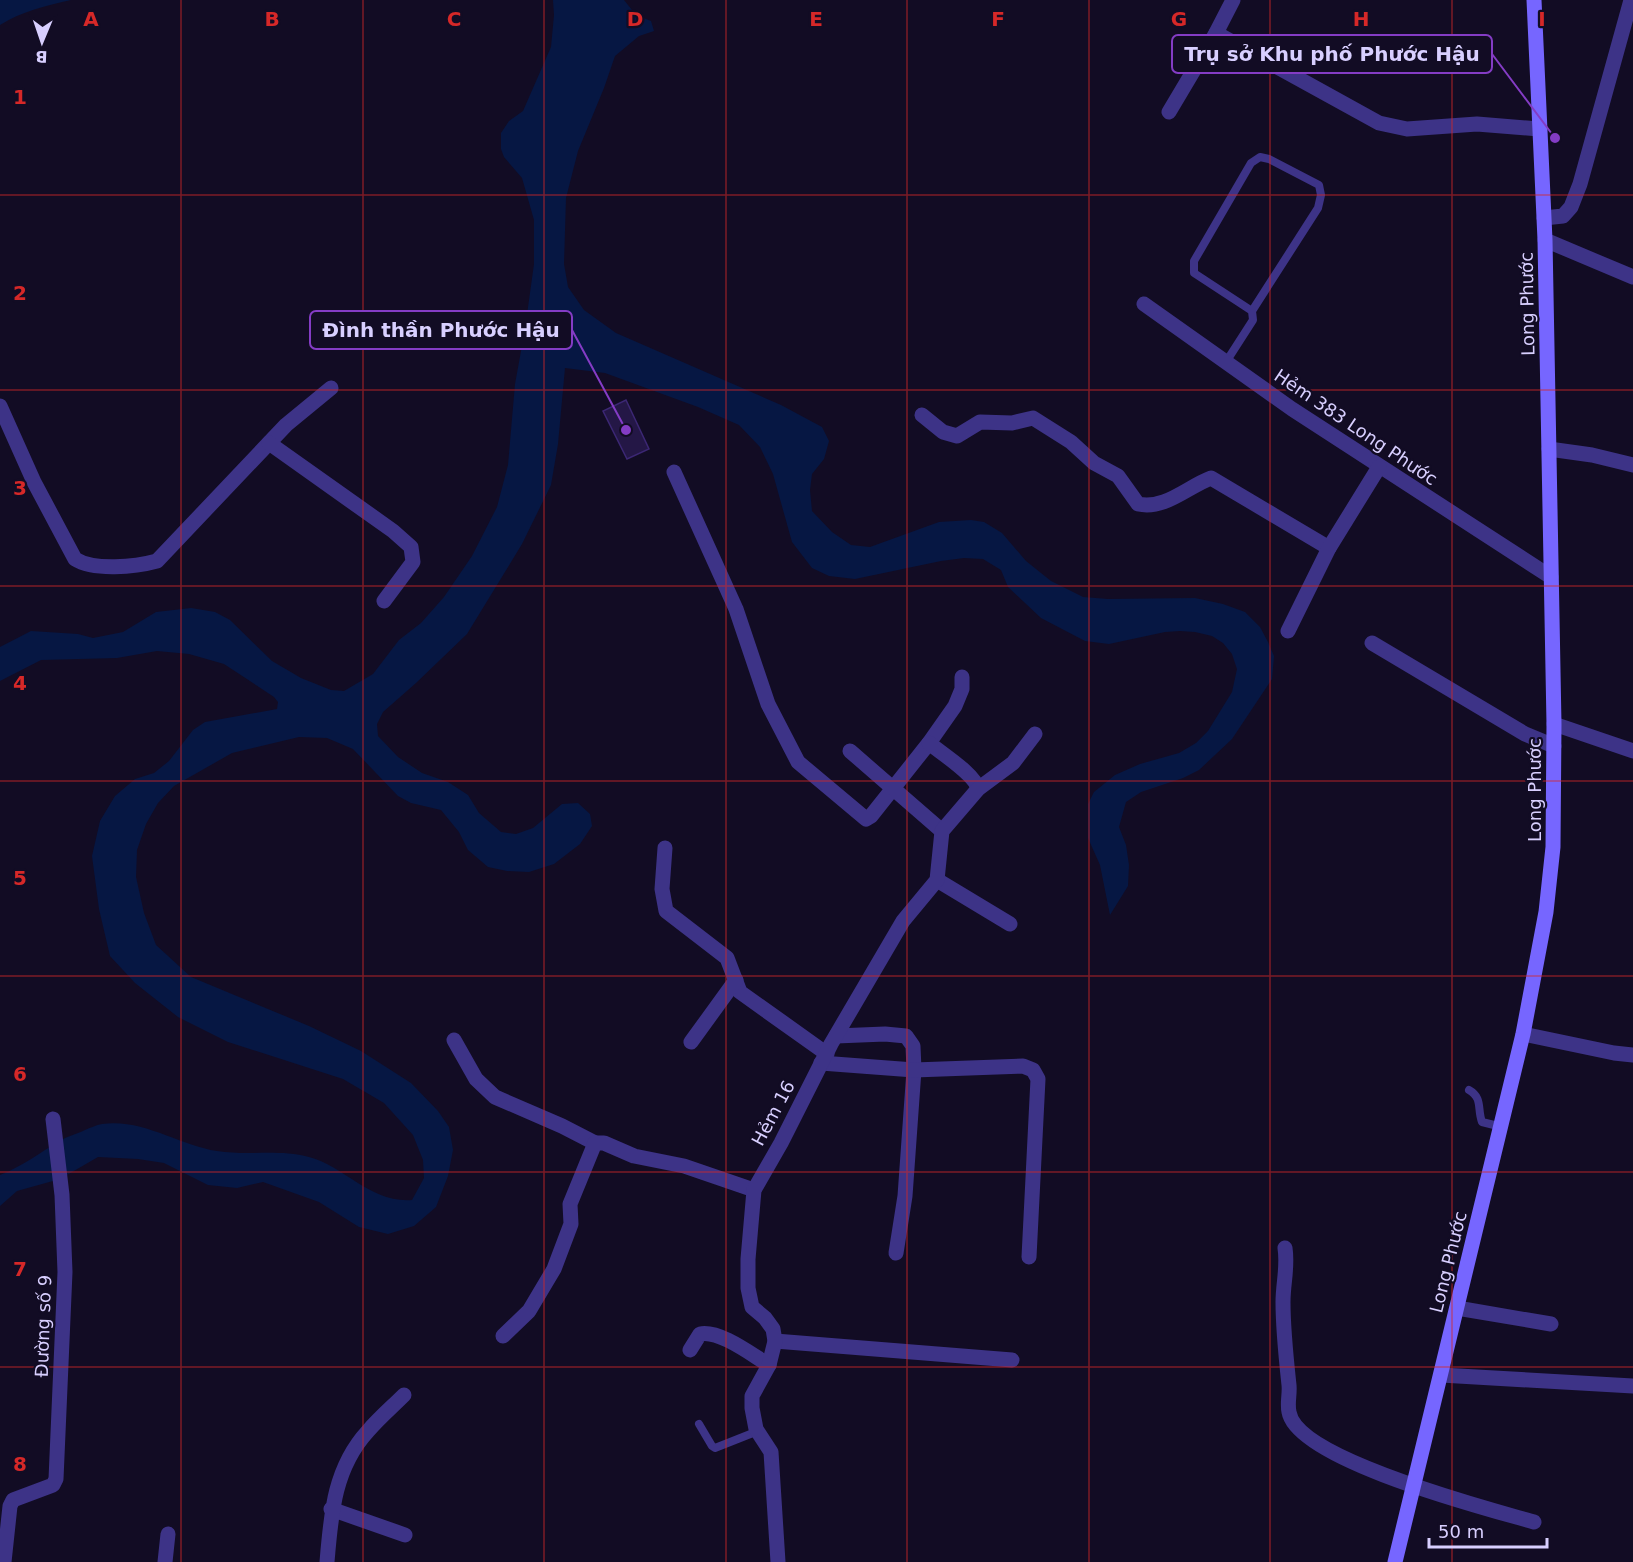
<svg xmlns="http://www.w3.org/2000/svg" width="1633" height="1562" viewBox="0 0 1633 1562" font-family="'DejaVu Sans',sans-serif">
<style>
.water{fill:#061743}
.building{fill:#241746;stroke:#3c2774;stroke-width:1.5}
.lines{fill:none;stroke-linecap:round;stroke-linejoin:round}
.lane{stroke:#3d3387;stroke-width:8}
.street{stroke:#3d3387;stroke-width:15}
.secondary{stroke:#7666ff;stroke-width:15}
.grid{fill:none;stroke:#d62828;stroke-width:1.5;stroke-opacity:0.55}
.labels{text-anchor:middle;dominant-baseline:central;stroke-width:4.5;stroke-linejoin:round;paint-order:stroke}
.street-label{font-size:18px;fill:#d8cfff;stroke:#120c24}
.grid-label{font-size:20px;text-anchor:middle;font-weight:bold;fill:#d62828;stroke:#120c24;stroke-width:4.5;stroke-linejoin:round;paint-order:stroke}
.leader{fill:none;stroke:#843cc5;stroke-width:2}
.callout-dot{fill:#843cc5;stroke:#120c24;stroke-width:2}
.callout{fill:#120c24;stroke:#843cc5;stroke-width:2}
.callout-label{font-size:20px;text-anchor:middle;font-weight:bold;fill:#d8cfff}
</style>
<rect width="100%" height="100%" fill="#120c24"/>
<g class="water">
<path d="M0 0H71C48 5 20 12 0 25Z"/>
<path d="M553 0H624L636 15 651 21 654 31 639 36 615 56 604 88 578 151 566 198 564 264 568 287 584 310 616 333 781 405 822 427 829 441 824 459 812 474 810 490 812 511 832 532 851 545 870 547 939 522 971 520 984 522 1002 533 1026 561 1051 581 1083 597 1108 599 1195 598 1223 604 1245 612 1260 627 1268 642 1274 656 1272 679 1232 739 1199 770 1183 778 1141 792 1126 802 1119 827 1126 845 1129 865 1128 886 1110 915 1100 865 1088 838V804L1094 792 1115 775 1140 764 1179 753 1196 743 1208 731 1232 692 1237 669 1232 654 1223 643 1212 636 1195 632 1180 631 1165 632 1109 644 1085 641 1041 618 1008 587 1001 570 983 559 964 558 941 561 855 579 829 576 812 568 792 542 773 474 760 447 739 425 698 407 605 373 565 368 558 444 551 485 522 544 467 634 416 683 383 712 377 724 378 736 398 757 422 773 448 782 468 795 479 813 501 832 516 834 533 828 562 804 578 803 590 814 592 826 580 844 554 864 529 872 507 871 488 867 468 850 459 832 441 810 411 803 398 796 353 749 327 738 299 737 232 753 174 786 158 803 146 824 137 850 136 877 144 913 156 945 191 977 309 1026 361 1051 411 1083 438 1111 449 1127 453 1150 448 1176 436 1207 414 1226 388 1234 359 1227 319 1202 263 1182 237 1188 208 1185 164 1163 138 1159 98 1157 60 1179 17 1191 0 1206V1175C23 1166 39 1153 60 1141 67 1136 77 1134 85 1130 90 1128 96 1125 102 1124 142 1118 179 1145 217 1151 247 1156 279 1149 309 1157 346 1167 370 1203 412 1200L424 1178 423 1160 413 1135 384 1103 343 1079 228 1042 178 1017 135 983 110 956 99 909 92 856 100 821 115 796 135 779 154 773 169 761 193 730 205 722 277 709 278 702 274 697 224 664 189 654 157 651 117 658 41 660 0 681V647L31 631 78 634 93 638 123 632 156 612 191 608 215 612 230 620 272 661 301 678 331 690 344 691 373 674 399 640 421 623 444 597 472 556 497 507 508 465 515 384 525 329 534 264V220L522 178 504 157 501 149V133L509 121 523 111 551 47 554 15Z"/>
</g>
<polygon class="building" points="626,400 649,449 627,459 603,411"/>
<g class="lines">
<g class="lane">
<polyline points="1226,362 1253,320 1252,311 1318,208 1321,195 1319,185 1269,159 1260,157 1251,163 1194,261 1194,273 1252,311"/>
<path d="M1469 1090C1483 1098 1477 1109 1482 1122L1502 1127"/>
<polyline points="699,1424 712,1446 715,1448 758,1431"/>
</g>
<g class="street">
<polyline points="1216,33 1233,0"/>
<polyline points="1169,112 1216,33 1379,123 1407,129 1477,124 1539,129"/>
<polyline points="1544,218 1563,216 1571,207 1580,184 1631,0"/>
<polyline points="1545,240 1633,277"/>
<polyline points="1144,304 1292,409 1551,577"/>
<path d="M0 406 34 482 75 559C94 571 135 567 157 561L286 425 331 388"/>
<path d="M922 415 943 432 957 436 980 422 1012 423 1033 418 1071 442 1094 463 1118 476 1138 504C1165 510 1187 487 1211 478L1329 548"/>
<polyline points="269,443 393,531 411,547 413,562 384,601"/>
<polyline points="1549,449 1592,455 1633,465"/>
<polyline points="674,472 736,609 768,704 798,762 866,819 871,816 929,743 955,706 962,689 962,677"/>
<polyline points="1288,631 1329,548 1379,467"/>
<polyline points="1372,643 1525,734 1554,746"/>
<polyline points="1554,724 1633,751"/>
<path d="M929 743C941 753 976 775 978 789"/>
<polyline points="850,751 942,831"/>
<polyline points="665,848 662,889 666,911 727,958 740,992 827,1054"/>
<polyline points="937,880 1010,924"/>
<polyline points="1523,1034 1614,1053 1633,1055"/>
<polyline points="836,1036 885,1034 906,1036 913,1046 914,1070 905,1196 896,1253"/>
<polyline points="454,1040 476,1079 495,1097 562,1126 595,1143"/>
<polyline points="691,1042 736,980"/>
<polyline points="821,1063 914,1070 1023,1066 1033,1070 1038,1079 1029,1257"/>
<path d="M1285 1248C1288 1267 1283 1283 1283 1302 1283 1330 1286 1357 1289 1385 1290 1394 1287 1403 1289 1412 1297 1460 1489 1509 1534 1522"/>
<polyline points="1457,1308 1551,1324"/>
<polyline points="503,1336 529,1311 554,1269 571,1224 570,1204 595,1143 604,1143 634,1156 684,1166 754,1190"/>
<polyline points="775,1341 1012,1360"/>
<path d="M690 1350 700 1334C720 1330 752 1355 769 1365"/>
<polyline points="1441,1375 1633,1386"/>
<polyline points="331,1509 405,1535"/>
<polyline points="4,1562 10,1506 13,1500 53,1485 56,1479 65,1272 62,1195 53,1119"/>
<polyline points="165,1562 168,1534"/>
<path d="M327 1562C331 1514 334 1468 368 1431 379 1418 392 1407 404 1395"/>
<polyline points="778,1562 771,1452 756,1429 752,1408 752,1396 769,1365 775,1341 773,1329 765,1318 752,1307 748,1288 748,1259 754,1190 781,1143 831,1044 903,921 937,880 942,831 978,789 1013,763 1035,734"/>
</g>
<polyline class="secondary" points="1395,1562 1523,1034 1546,912 1553,847 1554,724 1545,240 1534,0"/>
</g>
<path class="grid" d="M181 0V1562M363 0V1562M544 0V1562M726 0V1562M907 0V1562M1089 0V1562M1270 0V1562M1452 0V1562M0 195H1633M0 390H1633M0 586H1633M0 781H1633M0 976H1633M0 1172H1633M0 1367H1633"/>
<g class="labels">
<g class="street-label">
<text transform="translate(1527 304) rotate(-91)">Long Phước</text>
<text transform="translate(1356 427) rotate(34)">Hẻm 383 Long Phước</text>
<text transform="translate(1534 790) rotate(-90)">Long Phước</text>
<text transform="translate(773 1113) rotate(-62)">Hẻm 16</text>
<text transform="translate(1448 1262) rotate(-76)">Long Phước</text>
<text transform="translate(43 1326) rotate(-88)">Đường số 9</text>
</g>
</g>
<g class="grid-label">
<text x="91" y="26">A</text>
<text x="272" y="26">B</text>
<text x="454" y="26">C</text>
<text x="635" y="26">D</text>
<text x="816" y="26">E</text>
<text x="998" y="26">F</text>
<text x="1179" y="26">G</text>
<text x="1361" y="26">H</text>
<text x="1542" y="26">I</text>
<text x="20" y="104">1</text>
<text x="20" y="300">2</text>
<text x="20" y="495">3</text>
<text x="20" y="690">4</text>
<text x="20" y="885">5</text>
<text x="20" y="1081">6</text>
<text x="20" y="1276">7</text>
<text x="20" y="1471">8</text>
</g>
<path class="leader" d="M1555 138L1492 54M626 430L572 330"/>
<g class="callout-dot">
<circle cx="1555" cy="138" r="6"/>
<circle cx="626" cy="430" r="6"/>
</g>
<g class="callout">
<rect x="1172" y="35" width="320" height="38" rx="6"/>
<rect x="310" y="311" width="262" height="38" rx="6"/>
</g>
<g class="callout-label">
<text x="1332" y="61">Trụ sở Khu phố Phước Hậu</text>
<text x="441" y="337">Đình thần Phước Hậu</text>
</g>
<g transform="translate(42 42) rotate(182)" stroke="#120c24" stroke-width="4.5" paint-order="stroke">
<path d="M0-4.5L10 22L0 15L-10 22Z" fill="#d8cfff"/>
<text y="-9" font-size="16" font-weight="bold" text-anchor="middle" fill="#d8cfff">B</text>
</g>
<path d="M1429 1538v9h118v-9" fill="none" stroke="#d8cfff" stroke-width="3"/>
<text x="1438" y="1538" font-size="18" fill="#d8cfff" stroke="#120c24" stroke-width="4.5" paint-order="stroke">50 m</text>
</svg>
